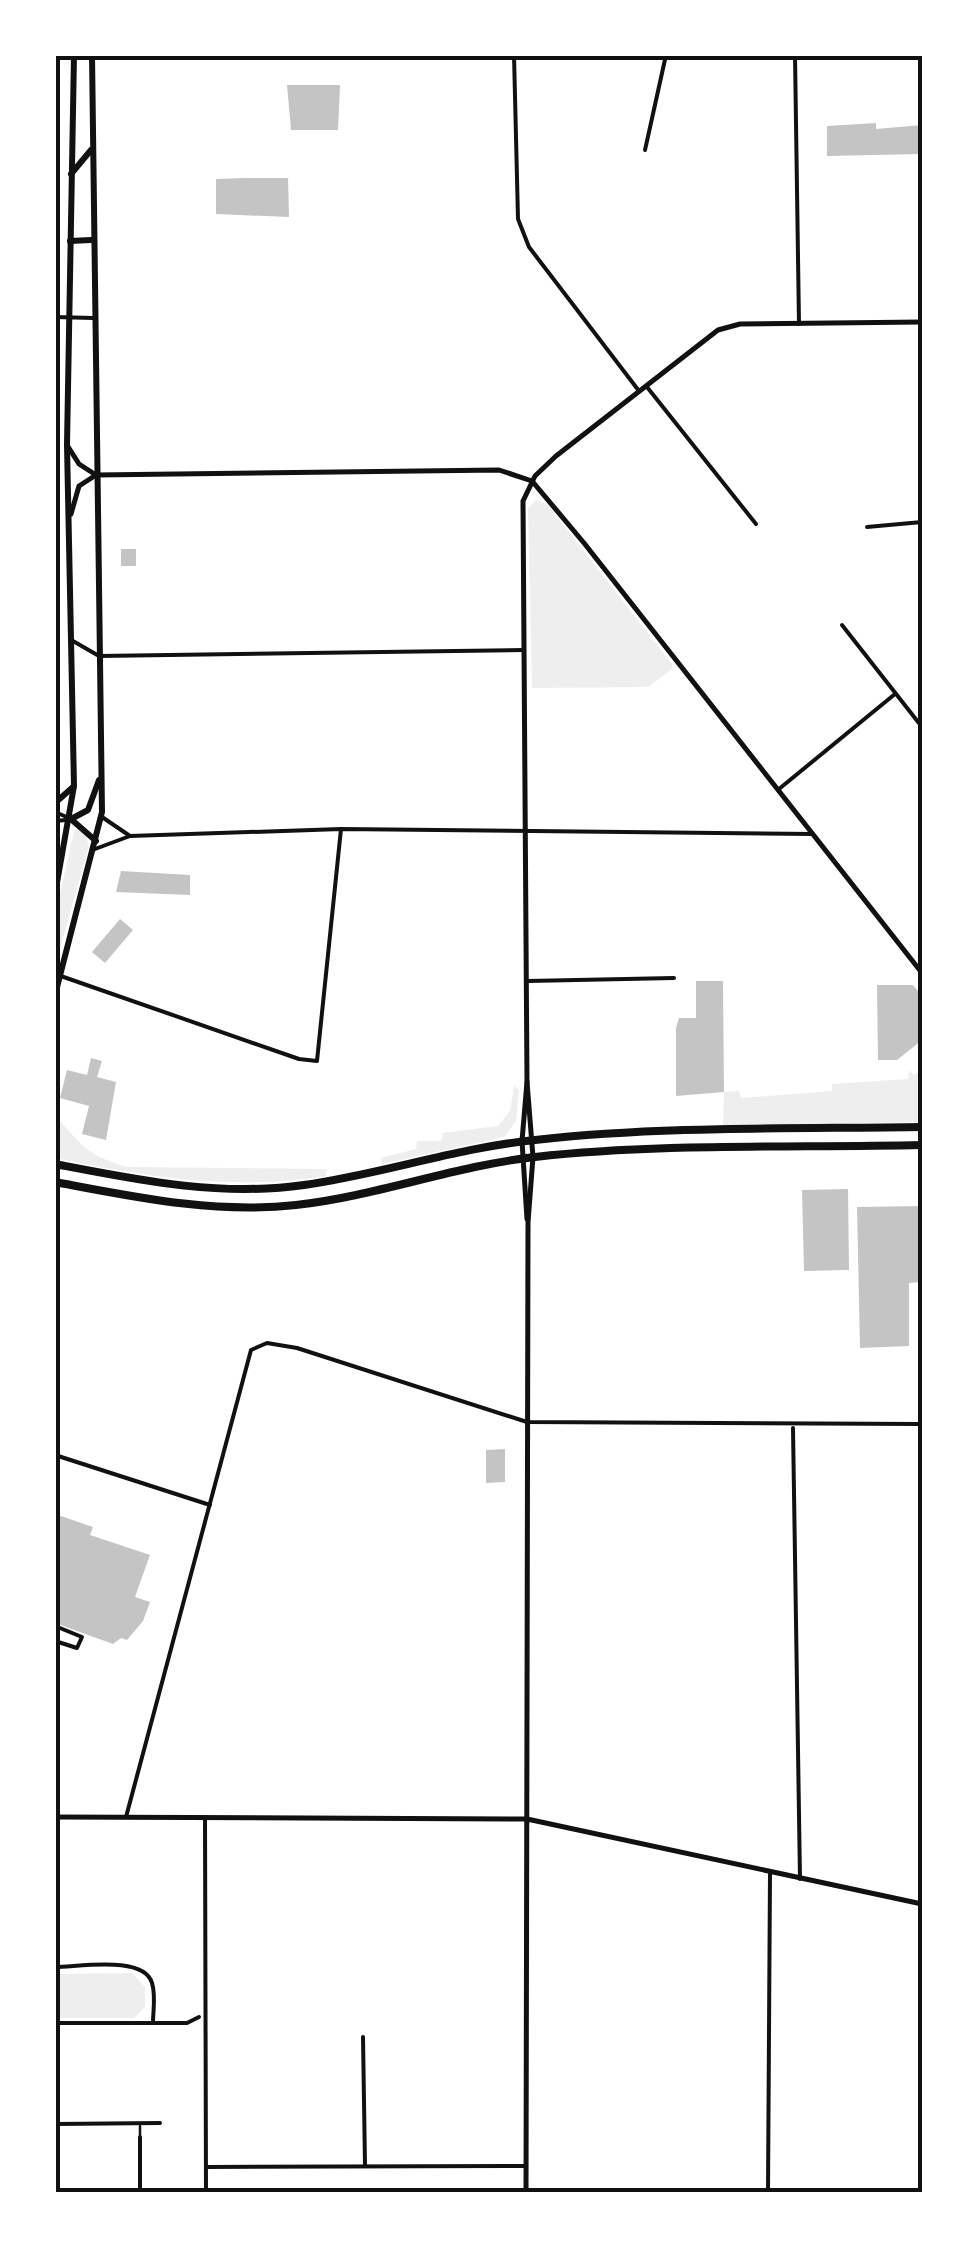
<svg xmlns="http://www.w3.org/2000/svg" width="977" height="2248" viewBox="0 0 977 2248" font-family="Cabin,sans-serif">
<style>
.green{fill:#eee}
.building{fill:#c4c4c4}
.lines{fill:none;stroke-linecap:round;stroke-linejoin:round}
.service{stroke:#111;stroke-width:2.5}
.minor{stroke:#111;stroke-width:4}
.tertiary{stroke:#111;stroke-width:5}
.primary{stroke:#111;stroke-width:6}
.trunk{stroke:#111;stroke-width:8}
.neatline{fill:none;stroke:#111;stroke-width:4}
</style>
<rect width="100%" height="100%" fill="#fff"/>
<g class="green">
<polygon points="536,500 547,504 672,664 672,669 648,687 532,688 528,509"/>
<polygon points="75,828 85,834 89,846 55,966 55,915"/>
<polygon points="922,1069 922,1122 723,1125 724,1092 739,1091 741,1098 832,1091 832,1084 908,1079 909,1070 914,1075"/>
<polygon points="514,1086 519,1090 516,1121 504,1137 382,1164 381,1158 416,1149 417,1141 441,1141 443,1133 498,1126 510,1111"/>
<path d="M55 1116C85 1147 84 1154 127 1167L327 1169 326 1176C234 1191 146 1177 55 1158Z"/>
<polygon points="132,1973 145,1987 145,2007 134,2018 55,2018 55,1974"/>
</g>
<g class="building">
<polygon points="287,85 340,85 338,130 291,130"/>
<polygon points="876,123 876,129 922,125 922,154 827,156 827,126"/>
<polygon points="246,178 288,178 289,217 216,214 216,179"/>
<rect x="121" y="549" width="15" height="17"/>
<polygon points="121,871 190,875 190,895 116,892"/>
<polygon points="120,919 133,930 105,963 92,952"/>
<polygon points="696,981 723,981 724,1092 676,1096 676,1028 679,1018 696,1018"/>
<polygon points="877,985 913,985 922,996 922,1040 897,1060 878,1060"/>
<polygon points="91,1058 102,1061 97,1077 116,1082 106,1140 82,1134 89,1106 60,1098 67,1070 87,1075"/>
<polygon points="848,1189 849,1270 804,1271 802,1190"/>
<polygon points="922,1206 922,1282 909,1283 909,1346 860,1348 857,1207"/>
<polygon points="505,1449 505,1482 486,1483 486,1450"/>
<polygon points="55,1514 93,1527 90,1535 150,1555 135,1597 150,1602 143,1621 127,1640 121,1638 113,1644 55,1623"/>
</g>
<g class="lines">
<polyline class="service" points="140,2126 140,2135"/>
<g class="minor">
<polyline points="514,55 518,219 529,247 639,391"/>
<polyline points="795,55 799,324"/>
<polyline points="645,150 666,55"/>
<polyline points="55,317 93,318"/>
<polyline points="647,387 756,524"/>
<polyline points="867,527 922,522"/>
<polyline points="842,625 922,727"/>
<polyline points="73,641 99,656 524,650"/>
<polyline points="779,789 895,694"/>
<polyline points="55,812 69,818"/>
<polyline points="102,817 130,836"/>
<polyline points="55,821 66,820"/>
<polyline points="95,849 130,836 341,829 813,834"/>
<polyline points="55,974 299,1059 317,1061 341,829"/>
<polyline points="528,981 674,978"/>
<polyline points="793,1428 800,1879"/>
<polyline points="55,1455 210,1505"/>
<polyline points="55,1626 82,1637 77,1648 55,1641"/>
<polyline points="126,1817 251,1350 267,1343 297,1348 527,1422 922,1424"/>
<polyline points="205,1817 206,2193"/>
<path d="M55 1967C79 1967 144 1955 152 1983 156 1995 153 2011 153 2023"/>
<polyline points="55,2023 187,2023 199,2017"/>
<polyline points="363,2037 365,2165"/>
<polyline points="55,2124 160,2123"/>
<polyline points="140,2137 140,2193"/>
<polyline points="206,2167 526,2166"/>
<polyline points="55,2181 59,2193"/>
<polyline points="768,2193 770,1873"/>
</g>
<g class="tertiary">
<polyline points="67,445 79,464 96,475"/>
<polyline points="71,514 79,486 96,475 499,470 532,481 584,543 922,973"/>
<polyline points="527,1082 522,1141 527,1219"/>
<polyline points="55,1817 527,1819 922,1904"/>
<polyline points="526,2193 528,1222 533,1157 527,1082 523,501 535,476 556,456 718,330 740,324 922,322"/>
</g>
<g class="primary">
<polyline points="71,174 91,150"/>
<polyline points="70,241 91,240"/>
<polyline points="55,803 73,787"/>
<polyline points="71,819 88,810 99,780"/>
<polyline points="72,820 96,841"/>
<polyline points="55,894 74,786 67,445 74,55"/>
<polyline points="55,995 102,812 92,55"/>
</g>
<g class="trunk">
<path d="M55 1164C138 1180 219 1197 304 1185 382 1174 456 1148 535 1140 663 1126 793 1129 922 1127"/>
<path d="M55 1182C135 1197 214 1214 296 1205 377 1196 454 1166 535 1157 663 1143 793 1148 922 1145"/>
</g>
</g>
<rect width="977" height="2248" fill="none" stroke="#ffffff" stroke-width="115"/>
<rect x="58" y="58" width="862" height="2132" class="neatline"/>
</svg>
